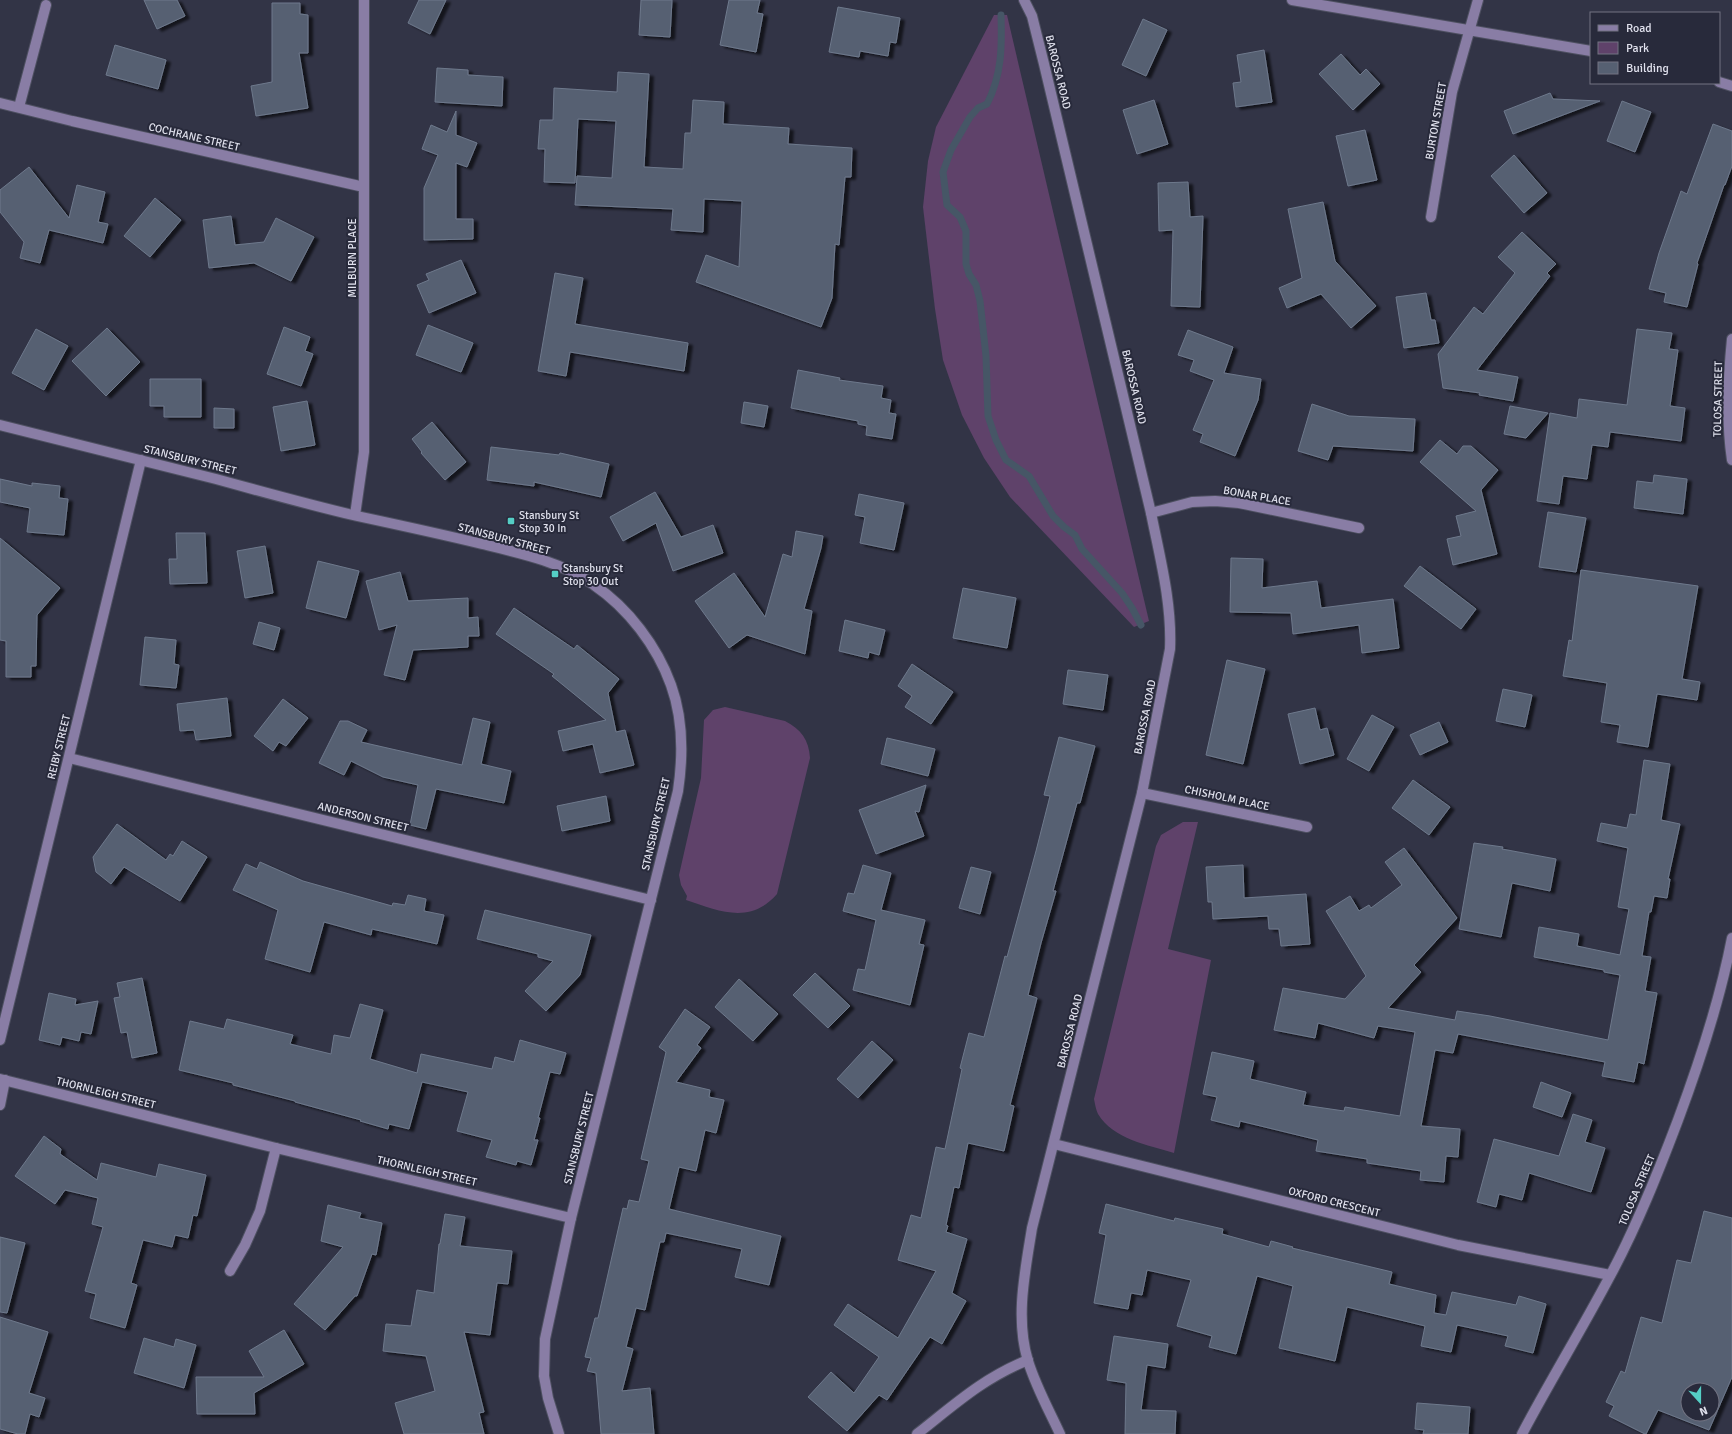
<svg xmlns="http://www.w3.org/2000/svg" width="1732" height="1434" viewBox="0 0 1732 1434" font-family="Signika,sans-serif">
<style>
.green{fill:#5f426a}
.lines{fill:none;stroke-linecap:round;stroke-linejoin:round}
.stream{stroke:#465666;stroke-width:7}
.building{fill:#566072;stroke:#6e798c;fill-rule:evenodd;filter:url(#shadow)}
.minor-casing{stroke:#4e5061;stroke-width:12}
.minor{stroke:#897da5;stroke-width:10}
.poi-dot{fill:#55cec5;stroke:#282a3b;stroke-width:1.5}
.labels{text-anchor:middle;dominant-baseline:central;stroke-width:4;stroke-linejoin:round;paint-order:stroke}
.street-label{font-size:11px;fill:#e0e1ed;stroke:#282a3b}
.poi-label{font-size:11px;fill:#e0e1ed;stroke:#282a3b;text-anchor:start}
</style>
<defs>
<filter id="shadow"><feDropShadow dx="4.5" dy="2.5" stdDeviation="1" flood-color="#0009"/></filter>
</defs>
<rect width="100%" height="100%" fill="#323446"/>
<g class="green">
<polygon points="994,15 1007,15 1149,621 1134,627 1010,497 984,458 962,415 943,360 935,309 923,207 928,161 936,127"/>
<path d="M725 707 785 721C801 729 809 740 810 758L777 894C750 925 719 911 686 900L687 896 681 885 679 875 701 778 704 720 713 710Z"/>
<path d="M1183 822H1198L1168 949 1211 960 1174 1153C1148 1145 1113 1139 1098 1114 1096 1110 1095 1104 1094 1099L1156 846 1161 835Z"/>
</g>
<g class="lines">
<path class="stream" d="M1001 15C1002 46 1002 75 987 104L978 108 970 117 951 150 943 172 947 205 960 217 966 231V264L969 274 976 285 980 301 986 356 988 416 996 440 1006 460 1029 476 1053 516 1064 527 1075 535 1082 549 1122 593 1132 608 1141 625"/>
</g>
<g class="building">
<polygon points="144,0 177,0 185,16 157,29"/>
<polygon points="419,0 446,0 430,34 408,23"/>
<polygon points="641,0 672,0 670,37 639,35"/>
<polygon points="729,0 760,0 757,13 763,14 756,52 720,45"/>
<polygon points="272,3 300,3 300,14 308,15 308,53 299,53 308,108 256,116 251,86 272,82"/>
<polygon points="838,7 900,18 896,43 890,42 888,56 860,51 859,57 829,52"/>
<polygon points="1143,19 1167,30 1146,76 1122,65"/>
<polygon points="115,45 166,60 158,89 106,75"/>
<polygon points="1264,50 1272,102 1236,107 1233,83 1241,82 1237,55"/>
<polygon points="1341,54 1360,75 1366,69 1380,84 1353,110 1319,74"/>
<polygon points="437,68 468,70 468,75 503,77 502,106 435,102"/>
<polygon points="618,72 649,74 644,167 683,169 685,133 691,133 693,100 724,102 723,124 789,128 788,144 852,148 851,177 845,177 839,245 835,244 832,298 821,327 696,282 706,255 739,267 742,201 704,199 703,232 671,230 673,209 575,205 577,176 612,178 616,121 578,119 575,183 544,182 545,149 538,149 540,120 553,120 554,88 617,92"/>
<polygon points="1550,93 1553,99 1600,101 1513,134 1504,111"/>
<polygon points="1154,100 1168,144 1137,154 1123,110"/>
<polygon points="1622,101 1651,112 1635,152 1607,141"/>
<polygon points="456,111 456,135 477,143 467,167 456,163 456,219 473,219 473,239 424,240 424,188 438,155 422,149 431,125 447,132"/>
<polygon points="1713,124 1732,131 1732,166 1725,185 1724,185 1697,263 1698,264 1687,307 1664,302 1666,293 1649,289 1659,253 1681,191 1687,194"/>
<polygon points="1365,130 1377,180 1348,186 1336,136"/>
<polygon points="1514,155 1547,193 1524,213 1491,176"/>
<polygon points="29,167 69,218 77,185 105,192 98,222 108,224 103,243 49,230 40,263 20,258 24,242 0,212 0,190"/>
<polygon points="1188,182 1190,217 1203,216 1200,307 1171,306 1173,230 1159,231 1158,183"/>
<polygon points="155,198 181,220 150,257 124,236"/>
<polygon points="1323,202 1335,261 1376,306 1351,328 1321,294 1287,308 1279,288 1302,278 1288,209"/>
<polygon points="231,216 235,245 264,242 276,218 314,237 291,281 254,263 209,268 203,220"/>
<polygon points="1522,232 1556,264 1547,273 1550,276 1477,370 1518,377 1513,401 1479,395 1480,393 1443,388 1438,354 1474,307 1483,314 1515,273 1498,257"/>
<polygon points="461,260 476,293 429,313 417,285 429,280 426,274"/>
<polygon points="555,273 583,278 575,324 688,343 684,371 570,352 566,376 538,371"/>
<polygon points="1426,293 1431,320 1435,320 1439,343 1404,348 1396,297"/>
<polygon points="428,325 473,343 461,372 416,355"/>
<polygon points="284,327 310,337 305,351 313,354 301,386 267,374"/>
<polygon points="107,328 140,362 106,396 72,361"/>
<polygon points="36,329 68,346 44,390 12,373"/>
<polygon points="1637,329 1672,333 1669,349 1678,350 1670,406 1685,408 1681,441 1610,432 1608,447 1592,445 1587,479 1563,476 1559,504 1537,501 1550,413 1577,418 1579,399 1627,405"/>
<polygon points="1188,330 1233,347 1224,373 1261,379 1258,400 1235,456 1200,442 1203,434 1193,430 1214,380 1190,371 1194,360 1178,355"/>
<polygon points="798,370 840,378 839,380 883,386 881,398 891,400 889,413 896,414 892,439 866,435 867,426 858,424 858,421 791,408"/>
<polygon points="150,379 201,379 201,417 164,417 164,406 150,406"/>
<polygon points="307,401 315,445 281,451 273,407"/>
<polygon points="744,402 768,406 764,427 741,423"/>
<polygon points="1312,404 1349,416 1415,419 1413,451 1333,446 1328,460 1298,451"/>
<polygon points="1510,406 1548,413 1526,438 1504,434"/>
<polygon points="214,408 234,409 234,428 214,428"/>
<polygon points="432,422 466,462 445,480 421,453 422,452 412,439"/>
<polygon points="1440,440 1457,454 1463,446 1471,446 1498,470 1481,490 1497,554 1453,565 1447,539 1461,536 1456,516 1476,511 1420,462"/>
<polygon points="491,447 559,455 560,453 609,464 601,497 534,482 534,486 487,480"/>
<polygon points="1654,475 1687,479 1683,514 1634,508 1637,481 1653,483"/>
<polygon points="0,479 32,486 32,483 60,486 59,498 68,499 64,535 27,532 30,508 0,502"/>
<polygon points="655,492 681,537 713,525 723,553 673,571 656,523 623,541 610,517"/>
<polygon points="859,494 904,503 894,550 860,543 865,517 855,515"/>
<polygon points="1548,512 1586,518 1576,572 1539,567"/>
<polygon points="796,531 823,536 821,548 804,609 812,611 805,654 747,635 729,648 695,601 734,573 765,617 783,554 792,557"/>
<polygon points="176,533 205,533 207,583 170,584 169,559 177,559"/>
<polygon points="0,538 60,588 37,615 36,666 31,666 31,677 6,677 6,641 0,640"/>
<polygon points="265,546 273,593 245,598 237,551"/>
<polygon points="1231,558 1263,559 1262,588 1317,581 1321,608 1393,599 1399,648 1362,653 1359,625 1293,634 1291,613 1230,612"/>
<polygon points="318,561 359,571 346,618 306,608"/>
<polygon points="1420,566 1476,609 1461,629 1404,586"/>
<polygon points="1581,570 1698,586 1682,679 1700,682 1697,700 1657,694 1648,747 1617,742 1620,725 1601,722 1607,683 1563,676 1569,640 1572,641"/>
<polygon points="400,572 408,601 468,598 468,618 478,617 479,636 468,636 468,647 413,650 405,680 384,675 397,625 379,630 366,581"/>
<polygon points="963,588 1016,598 1007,648 953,638"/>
<polygon points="514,608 574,649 577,645 619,679 608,693 616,732 625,730 634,765 600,773 593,744 563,751 558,731 606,720 552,676 554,674 496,634"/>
<polygon points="845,620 885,630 879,655 869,652 868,658 839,651"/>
<polygon points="259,622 280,628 274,650 253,644"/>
<polygon points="145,637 176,640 174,664 179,665 176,688 140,685"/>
<polygon points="1227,660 1265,669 1243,764 1206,755"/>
<polygon points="912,664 953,692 931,724 905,707 912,696 898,686"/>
<polygon points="1068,670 1108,675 1103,710 1063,704"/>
<polygon points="1503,689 1532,695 1525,727 1496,721"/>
<polygon points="227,698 231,736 196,740 194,730 180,731 177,704"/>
<polygon points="283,699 308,718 286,746 279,742 273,751 254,736"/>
<polygon points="1315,708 1320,730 1327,728 1334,755 1300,764 1288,714"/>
<polygon points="1372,715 1394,727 1369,771 1347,759"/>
<polygon points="473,718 490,722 481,764 511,771 504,803 436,789 426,829 410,825 418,785 383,777 351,761 344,775 319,763 340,721 348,721 367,730 361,742 462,765"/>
<polygon points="1439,722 1448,742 1420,755 1410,735"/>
<polygon points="1059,737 1095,746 1080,803 1077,803 1053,891 1056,891 1041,943 1028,995 1037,998 1010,1105 1014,1106 1004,1151 968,1143 959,1188 954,1187 946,1225 948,1226 946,1232 967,1239 952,1293 966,1301 942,1344 930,1337 887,1400 879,1395 847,1431 808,1397 831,1372 854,1393 879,1357 834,1325 848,1304 898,1338 936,1271 898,1260 911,1215 921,1218 936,1147 945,1149 962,1069 960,1068 969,1033 984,1037 1005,956 1007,957 1036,851 1050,796 1044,795"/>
<polygon points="887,738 935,749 928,776 881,764"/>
<polygon points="1644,760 1670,764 1661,820 1680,824 1668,879 1670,879 1667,898 1654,896 1651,912 1649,912 1642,956 1651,957 1645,991 1657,993 1644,1064 1638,1062 1634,1082 1602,1076 1605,1062 1458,1034 1453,1053 1435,1050 1421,1126 1460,1129 1458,1157 1446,1156 1444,1182 1420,1180 1421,1171 1367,1163 1367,1159 1316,1151 1318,1140 1240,1121 1239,1127 1211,1120 1217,1097 1203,1094 1212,1052 1254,1061 1250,1079 1306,1092 1303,1105 1344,1111 1345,1107 1400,1116 1415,1032 1378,1026 1374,1038 1318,1023 1315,1038 1274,1030 1283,988 1345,999 1366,976 1326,911 1350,896 1359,911 1369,905 1371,908 1402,885 1385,862 1404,848 1457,918 1414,965 1421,972 1388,1008 1455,1020 1457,1011 1490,1016 1608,1040 1620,975 1604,972 1604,970 1534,957 1539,927 1579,934 1577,946 1620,955 1629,909 1618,907 1628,848 1597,841 1601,823 1627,828 1630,814 1636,815"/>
<polygon points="1413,780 1450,807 1429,835 1392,808"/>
<polygon points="926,785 919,812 915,811 924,836 876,854 859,810"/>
<polygon points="606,796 610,821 562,831 557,806"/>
<polygon points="117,824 166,860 170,854 173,856 182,841 207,857 180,901 124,867 111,884 96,872 93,857"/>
<polygon points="1474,843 1503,847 1502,849 1556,859 1550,891 1512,883 1501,937 1459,929"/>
<polygon points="260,862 303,881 392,906 393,903 405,905 408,895 426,899 424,911 444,915 437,944 372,929 371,935 324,922 310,972 265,959 278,910 233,890 246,864 257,869"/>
<polygon points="863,865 891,873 881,910 925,920 919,944 924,945 910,1005 853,990 858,969 865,970 876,920 843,911 848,893 854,894"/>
<polygon points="1243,865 1244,898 1306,894 1310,944 1281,946 1279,929 1269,929 1268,916 1213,919 1212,902 1208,902 1206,867"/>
<polygon points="971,867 991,872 980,914 959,908"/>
<polygon points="485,910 591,935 580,975 546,1011 525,991 553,961 538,957 538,954 477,939"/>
<polygon points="815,973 850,1006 828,1028 793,995"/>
<polygon points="142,978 157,1053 132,1058 127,1032 121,1033 114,998 120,997 117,983"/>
<polygon points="739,979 778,1014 753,1041 715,1007"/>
<polygon points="49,993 76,999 75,1005 98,1001 91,1034 81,1032 79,1041 62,1037 60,1045 39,1040"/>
<polygon points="360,1004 383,1010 370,1059 417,1073 421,1054 492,1069 495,1057 514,1062 520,1040 566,1053 560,1074 550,1072 538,1118 540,1118 534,1140 538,1140 531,1165 517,1161 516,1165 486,1157 492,1140 457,1131 468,1092 422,1082 409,1129 389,1124 388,1129 360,1121 361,1120 295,1102 295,1101 233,1085 233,1083 179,1070 190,1021 224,1029 227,1019 293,1035 290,1044 331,1054 334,1035 350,1038"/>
<polygon points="685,1009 710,1027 697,1045 701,1048 676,1082 710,1090 709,1097 724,1100 716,1133 705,1130 696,1171 679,1167 669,1209 781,1236 769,1285 735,1277 742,1249 666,1233 664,1242 660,1242 645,1310 636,1308 626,1347 633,1349 622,1391 650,1388 654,1434 601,1434 596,1373 587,1371 591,1358 585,1357 595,1318 598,1318 623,1208 627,1209 629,1200 639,1202 649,1161 641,1159 666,1052 659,1047"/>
<polygon points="872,1041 893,1060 858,1098 837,1079"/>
<polygon points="1541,1082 1571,1093 1562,1117 1533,1107"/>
<polygon points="1573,1114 1592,1120 1585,1142 1605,1148 1591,1192 1529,1173 1522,1200 1499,1194 1496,1207 1477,1202 1494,1139 1559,1156"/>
<polygon points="44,1136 61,1149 60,1154 97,1180 101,1163 156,1177 159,1164 206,1175 197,1216 193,1215 188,1238 175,1235 172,1247 143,1240 131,1283 137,1285 125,1328 90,1318 96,1294 85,1291 103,1227 92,1224 98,1198 65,1190 55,1204 15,1176"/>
<polygon points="1106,1204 1174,1221 1175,1218 1223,1229 1222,1234 1269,1247 1271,1241 1293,1247 1292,1248 1392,1272 1389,1284 1436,1295 1434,1313 1446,1315 1452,1292 1516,1305 1519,1296 1546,1304 1533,1353 1505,1346 1508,1336 1457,1325 1451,1352 1421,1346 1425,1326 1347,1307 1335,1361 1279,1348 1293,1286 1257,1276 1236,1354 1209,1347 1212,1336 1177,1326 1191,1280 1147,1270 1142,1295 1131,1293 1128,1309 1094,1303 1106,1235 1099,1233"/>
<polygon points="328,1205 361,1213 359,1218 382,1223 376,1255 372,1254 357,1296 355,1296 325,1330 294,1304 343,1247 321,1241"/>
<path d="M1704 1211 1732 1218V1377L1709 1430 1658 1410 1646 1434H1645L1609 1416 1614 1406 1606 1402 1621 1371 1625 1373 1641 1317 1662 1323 1677 1260 1691 1263ZM1688 1390H1712V1414H1688Z"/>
<polygon points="445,1214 465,1217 460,1246 512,1251 508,1284 497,1283 490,1335 464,1332 484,1412 479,1413 484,1434 404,1434 395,1403 435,1391 426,1356 383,1351 386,1324 411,1326 417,1290 434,1293 439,1244 440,1244"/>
<polygon points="0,1237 25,1243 7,1313 0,1312"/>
<polygon points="0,1317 48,1332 29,1393 45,1398 39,1417 30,1414 25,1434 18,1434 0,1429"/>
<polygon points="284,1330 304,1364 254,1393 255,1414 197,1414 196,1377 264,1377 249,1351"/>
<polygon points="1114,1336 1168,1344 1165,1368 1147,1365 1141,1410 1176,1411 1175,1434 1125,1434 1126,1383 1107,1380"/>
<polygon points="144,1338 174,1347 176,1339 196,1345 184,1388 134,1373"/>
<polygon points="1417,1403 1470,1407 1468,1434 1423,1434 1424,1430 1415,1429"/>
</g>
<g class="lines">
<defs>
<g id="minor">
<path d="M1024 0 1032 16 1044 64 1151 513C1160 558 1172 603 1170 649L1142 793 1032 1228C1025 1272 1015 1318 1028 1361 1036 1387 1049 1410 1060 1434"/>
<polyline points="1292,0 1591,51"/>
<polyline points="1719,82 1732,86"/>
<polyline points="0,103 72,121 364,187"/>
<polyline points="19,107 46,5"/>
<polyline points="1431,217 1452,92 1478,0"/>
<path d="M1732 339C1728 379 1726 420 1732 460"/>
<path d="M0 425C72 443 144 461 216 479 263 492 310 505 357 516 399 525 441 534 482 544 520 553 562 562 594 585 628 608 657 646 671 685 683 718 683 757 678 791L571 1218 545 1339 544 1376 548 1398 559 1434"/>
<polyline points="1151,513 1192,502 1215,501 1239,503 1359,528"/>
<polyline points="355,515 364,452 364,0"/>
<polyline points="69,758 651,900"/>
<polyline points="1142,793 1307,827"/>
<polyline points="0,1040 141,460"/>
<polyline points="0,1079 276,1148 571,1218"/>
<polyline points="0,1105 5,1080"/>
<polyline points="1054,1144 1458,1245 1610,1275"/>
<polyline points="230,1271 245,1245 260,1211 276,1148"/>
<path d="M917 1434C954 1405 983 1378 1028 1360"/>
<path d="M1522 1434C1550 1381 1582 1329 1610 1276 1637 1226 1658 1173 1678 1120 1700 1061 1720 1000 1732 938"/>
</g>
</defs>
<use href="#minor" class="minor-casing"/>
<use href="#minor" class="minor"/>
</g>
<g class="poi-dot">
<rect x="507" y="517" width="8" height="8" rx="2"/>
<rect x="551" y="570" width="8" height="8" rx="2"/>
</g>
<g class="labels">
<g class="street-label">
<text transform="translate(1058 72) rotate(76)">BAROSSA ROAD</text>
<text transform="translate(1436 121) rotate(-80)">BURTON STREET</text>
<text transform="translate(194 137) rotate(13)">COCHRANE STREET</text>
<text transform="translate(352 258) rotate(-90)">MILBURN PLACE</text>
<text transform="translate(1134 387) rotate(77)">BAROSSA ROAD</text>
<text transform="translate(1718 399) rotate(-89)">TOLOSA STREET</text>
<text transform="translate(190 460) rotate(14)">STANSBURY STREET</text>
<text transform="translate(1257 496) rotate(10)">BONAR PLACE</text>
<text transform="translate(504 539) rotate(15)">STANSBURY STREET</text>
<text transform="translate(1145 717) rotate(-79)">BAROSSA ROAD</text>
<text transform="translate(59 747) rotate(-76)">REIBY STREET</text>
<text transform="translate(1227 798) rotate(12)">CHISHOLM PLACE</text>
<text transform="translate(363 817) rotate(14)">ANDERSON STREET</text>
<text transform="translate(656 824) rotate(-77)">STANSBURY STREET</text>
<text transform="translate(1070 1031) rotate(-76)">BAROSSA ROAD</text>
<text transform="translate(106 1093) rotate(14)">THORNLEIGH STREET</text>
<text transform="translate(579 1138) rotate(-76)">STANSBURY STREET</text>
<text transform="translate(427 1171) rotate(13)">THORNLEIGH STREET</text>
<text transform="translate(1637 1190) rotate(-67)">TOLOSA STREET</text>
<text transform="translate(1334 1202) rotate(14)">OXFORD CRESCENT</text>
</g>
<g class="poi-label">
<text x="519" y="515">Stansbury St<tspan x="519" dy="13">Stop 30 In</tspan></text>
<text x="563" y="568">Stansbury St<tspan x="563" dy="13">Stop 30 Out</tspan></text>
</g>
</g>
<rect x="1590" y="12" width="130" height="72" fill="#282a3b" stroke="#727382"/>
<rect x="1598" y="25" width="20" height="6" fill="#897da5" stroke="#727382"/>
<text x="1626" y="32" font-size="12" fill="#e0e1ed">Road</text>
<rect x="1598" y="42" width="20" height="12" fill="#5f426a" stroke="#727382"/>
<text x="1626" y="52" font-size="12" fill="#e0e1ed">Park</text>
<rect x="1598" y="62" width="20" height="12" fill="#566072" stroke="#727382"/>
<text x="1626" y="72" font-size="12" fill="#e0e1ed">Building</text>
<g transform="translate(1700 1402) rotate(159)"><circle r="19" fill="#282a3b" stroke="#727382"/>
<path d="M0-3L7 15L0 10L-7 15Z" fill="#55cec5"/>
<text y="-6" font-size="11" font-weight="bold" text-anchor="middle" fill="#e0e1ed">N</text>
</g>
</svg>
